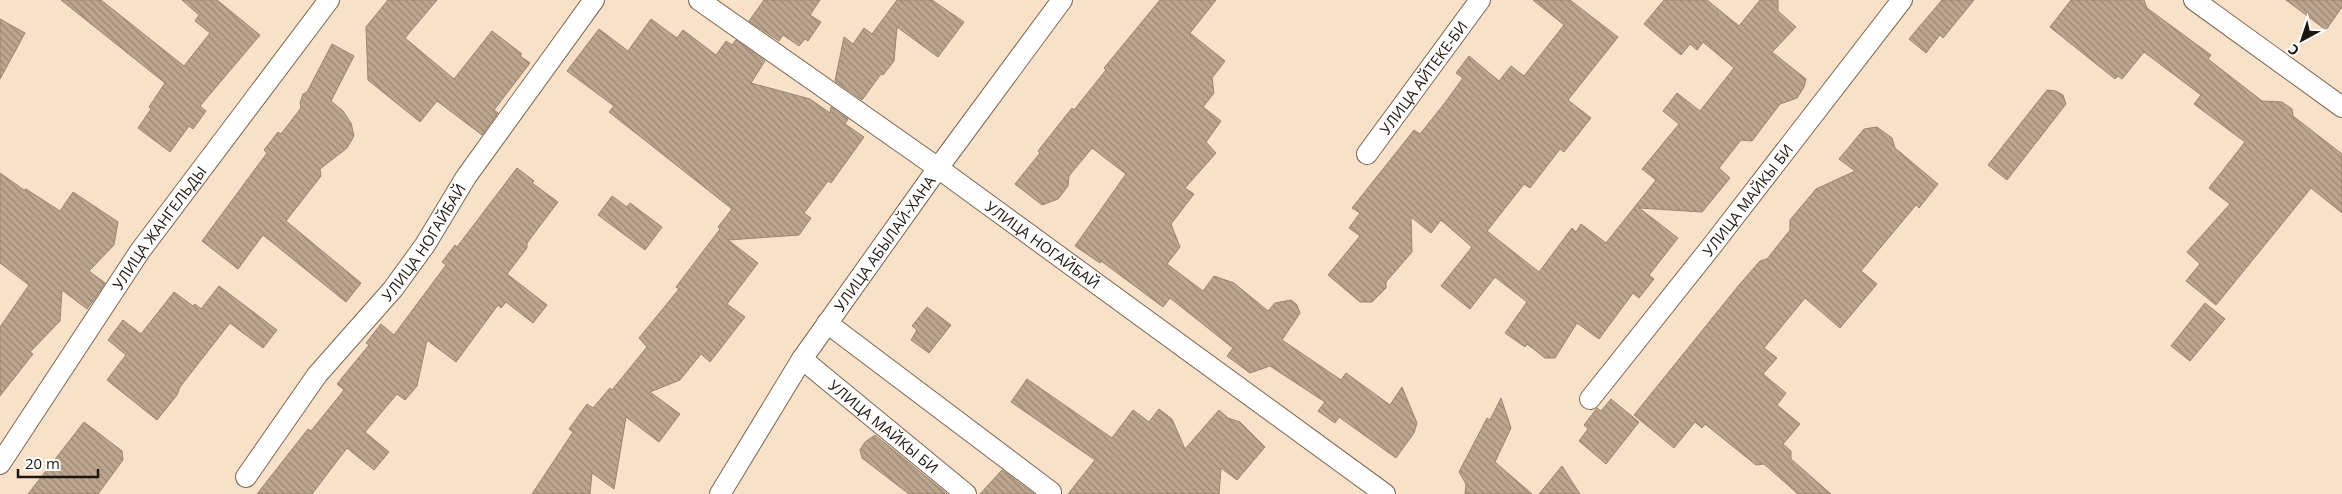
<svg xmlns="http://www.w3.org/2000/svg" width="2342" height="494" viewBox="0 0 2342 494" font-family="'Open Sans',sans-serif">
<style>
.building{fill:url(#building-back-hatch);stroke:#9b8570}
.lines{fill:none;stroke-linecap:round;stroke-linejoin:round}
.street-casing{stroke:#7c6752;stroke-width:22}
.street{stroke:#fff;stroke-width:20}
.labels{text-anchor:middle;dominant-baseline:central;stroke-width:4.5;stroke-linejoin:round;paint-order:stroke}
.street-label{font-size:15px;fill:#1e160e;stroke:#fff}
</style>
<defs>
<pattern id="building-back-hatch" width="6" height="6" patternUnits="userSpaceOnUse" patternTransform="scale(1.25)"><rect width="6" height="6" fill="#bda690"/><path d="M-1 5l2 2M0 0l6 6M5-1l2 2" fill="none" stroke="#998674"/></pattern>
</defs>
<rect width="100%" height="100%" fill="#f9e0c9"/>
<g class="building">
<polygon points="61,0 101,0 184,66 210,33 195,21 199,15 182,0 217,0 260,35 200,106 206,111 193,129 189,126 170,152 138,128 151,109 149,107 165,83"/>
<polygon points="388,0 437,0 405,38 454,79 492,31 522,54 520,56 530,63 494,110 498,113 482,135 437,101 420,122 368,80 366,27"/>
<polygon points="764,0 820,0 810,15 821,22 808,41 805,39 799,46 783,35 779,41 749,21"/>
<polygon points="897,0 932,0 964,22 938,57 897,27 894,61 883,75 881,74 862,100 835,81 844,37 853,44 864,28 872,34"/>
<polygon points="1160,0 1216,0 1190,33 1225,61 1212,78 1214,93 1203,107 1221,121 1206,142 1216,153 1185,188 1194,194 1171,224 1180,247 1167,264 1203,291 1214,276 1234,283 1268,311 1275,303 1291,300 1297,305 1300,313 1282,340 1341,380 1346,373 1390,405 1402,387 1417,423 1414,433 1396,458 1339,417 1335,423 1318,411 1325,402 1270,366 1250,373 1227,356 1233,348 1170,298 1163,307 1101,261 1100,263 1075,246 1126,174 1092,148 1069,176 1068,186 1058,199 1042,205 1015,184 1040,153 1038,151 1072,108 1074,110 1106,70 1104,68"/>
<polygon points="1533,0 1570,0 1618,37 1568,100 1591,118 1564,152 1560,149 1530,188 1524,184 1487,231 1539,272 1572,228 1576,232 1581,224 1606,243 1656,180 1642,169 1679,124 1663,111 1677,93 1700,111 1734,68 1703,42 1697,50 1690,44 1681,55 1644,24 1664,0 1707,0 1739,26 1760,0 1778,0 1778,11 1796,27 1772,52 1806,79 1804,87 1797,98 1780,104 1752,141 1741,140 1719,168 1730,178 1702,212 1639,208 1678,238 1649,275 1654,279 1639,298 1633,293 1599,339 1577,323 1555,358 1545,358 1527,344 1525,347 1505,333 1527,302 1495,277 1470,309 1441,286 1472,247 1441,220 1431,233 1411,217 1412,252 1386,282 1386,288 1372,302 1360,302 1328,275 1360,236 1349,228 1360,213 1352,208 1414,130 1420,134 1444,104 1463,78 1456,73 1469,56 1499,81 1511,66 1524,76 1564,25"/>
<polygon points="1942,0 1974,0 1943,38 1940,35 1926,53 1909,39"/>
<polygon points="2071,0 2144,0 2147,8 2211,55 2208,59 2262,101 2282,102 2292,109 2293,116 2342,154 2342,213 2311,188 2216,305 2186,281 2200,264 2187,252 2230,204 2209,188 2245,142 2194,104 2201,95 2144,52 2122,79 2118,76 2115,79 2050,27"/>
<polygon points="2286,0 2342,0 2342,7 2326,30"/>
<polygon points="0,19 25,33 0,79"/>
<polygon points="651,19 677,38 683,30 716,55 726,41 732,45 736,40 765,61 751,83 810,99 830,113 831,107 848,119 845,124 864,137 831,183 828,181 804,213 811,218 799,235 728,240 758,263 727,304 745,317 710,362 701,354 680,380 650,392 680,414 659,442 626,417 614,489 592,473 590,494 532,494 573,432 569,429 587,404 593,408 610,388 612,390 647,347 639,338 679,289 676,287 720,229 718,227 732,209 609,112 614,106 567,71 599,29 628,51"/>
<polygon points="332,44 354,56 331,101 343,111 351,123 354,136 347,148 320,169 321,176 286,221 361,283 346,302 263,235 238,269 202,241 267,153 264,150 278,132 281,134 301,108 300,103 303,94 307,92"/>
<polygon points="2047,90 2056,91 2063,95 2066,104 2007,180 1988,165"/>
<polygon points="1877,127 1892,138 1895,148 1938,184 1919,208 1916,205 1861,271 1877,284 1840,328 1805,298 1764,348 1777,358 1763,374 1786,393 1777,405 1800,424 1783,444 1791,451 1791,459 1831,494 1798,494 1764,464 1756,465 1705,424 1702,428 1695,422 1674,448 1634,415 1739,285 1760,261 1767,259 1790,230 1790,220 1816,189 1855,171 1839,159 1864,129"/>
<polygon points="517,168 534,181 532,183 558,202 527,243 527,248 507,274 547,305 533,323 506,302 501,308 498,305 456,362 427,340 417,386 405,400 397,394 365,432 389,452 374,470 347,448 312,494 257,494 308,429 311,431 344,390 337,384 369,345 366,343 381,324 394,335 446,265 442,262 455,245 457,247"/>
<polygon points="0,173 24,190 26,189 60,211 73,192 118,222 114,245 89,271 105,283 95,298 87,309 62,290 60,321 30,352 33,354 0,396 0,327 29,285 0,263"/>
<polygon points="612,196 627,207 630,203 662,227 645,250 598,215"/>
<polygon points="219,286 277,330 263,348 230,323 180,387 177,395 157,420 107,380 126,355 108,340 123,320 141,334 174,292 193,306 195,304 201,309"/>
<polygon points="2205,303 2225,319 2190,361 2171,346"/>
<polygon points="927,307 951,325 929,353 911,340 917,330 912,326"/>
<polygon points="1027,379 1112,438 1133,410 1149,422 1159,409 1172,419 1185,449 1219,410 1228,418 1240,422 1265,447 1237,480 1221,468 1219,494 1068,494 1095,460 1011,402"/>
<polygon points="1501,398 1511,428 1495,462 1532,494 1465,494 1466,484 1459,472 1487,418 1490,420"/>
<polygon points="1611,399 1639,422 1606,464 1579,441 1588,429 1584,425 1597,408 1601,411"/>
<polygon points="84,422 122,451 123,460 98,494 28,494"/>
<polygon points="875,435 947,494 909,494 862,458 860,450 865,442"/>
<polygon points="1562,466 1580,494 1539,494"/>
<polygon points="1002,470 1034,494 980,494"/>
</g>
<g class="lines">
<defs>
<g id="street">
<path id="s1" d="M699 0 938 168 1385 494"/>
<polyline points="2194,0 2342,107"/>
<path id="s2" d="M1367 154 1480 0"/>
<polyline points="827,323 1051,492"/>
<path id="s3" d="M802 359 966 494"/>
<path id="s4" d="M1590 399 1711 247 1902 0"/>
<path id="s5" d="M0 464 140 251 329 0"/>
<path id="s6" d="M246 477 317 375 393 289 425 245 466 177 594 0"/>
<path id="s7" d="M720 494 802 359 938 168 1062 0"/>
</g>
</defs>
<use href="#street" class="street-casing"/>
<use href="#street" class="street"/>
</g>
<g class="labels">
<g class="street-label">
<text stroke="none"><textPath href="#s2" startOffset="95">УЛИЦА АЙТЕКЕ-БИ</textPath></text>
<text stroke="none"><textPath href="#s4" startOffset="254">УЛИЦА МАЙКЫ БИ</textPath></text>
<text stroke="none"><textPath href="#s5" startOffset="285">УЛИЦА ЖАНГЕЛЬДЫ</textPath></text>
<text stroke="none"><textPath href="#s6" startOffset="295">УЛИЦА НОГАЙБАЙ</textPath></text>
<text stroke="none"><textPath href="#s7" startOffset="300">УЛИЦА АБЫЛАЙ-ХАНА</textPath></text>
<text stroke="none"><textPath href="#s1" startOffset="422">УЛИЦА НОГАЙБАЙ</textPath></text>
<text stroke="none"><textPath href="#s3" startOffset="106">УЛИЦА МАЙКЫ БИ</textPath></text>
</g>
</g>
<g transform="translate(2302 40) rotate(220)" stroke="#ffffff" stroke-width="4" paint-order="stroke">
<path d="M0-4L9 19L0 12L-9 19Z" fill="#1e160e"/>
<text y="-8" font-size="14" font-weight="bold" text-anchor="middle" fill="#1e160e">С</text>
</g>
<path d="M18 469v8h80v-8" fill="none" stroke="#1e160e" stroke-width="2.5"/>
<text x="25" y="469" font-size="15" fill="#1e160e" stroke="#ffffff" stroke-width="4" paint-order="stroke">20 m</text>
</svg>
